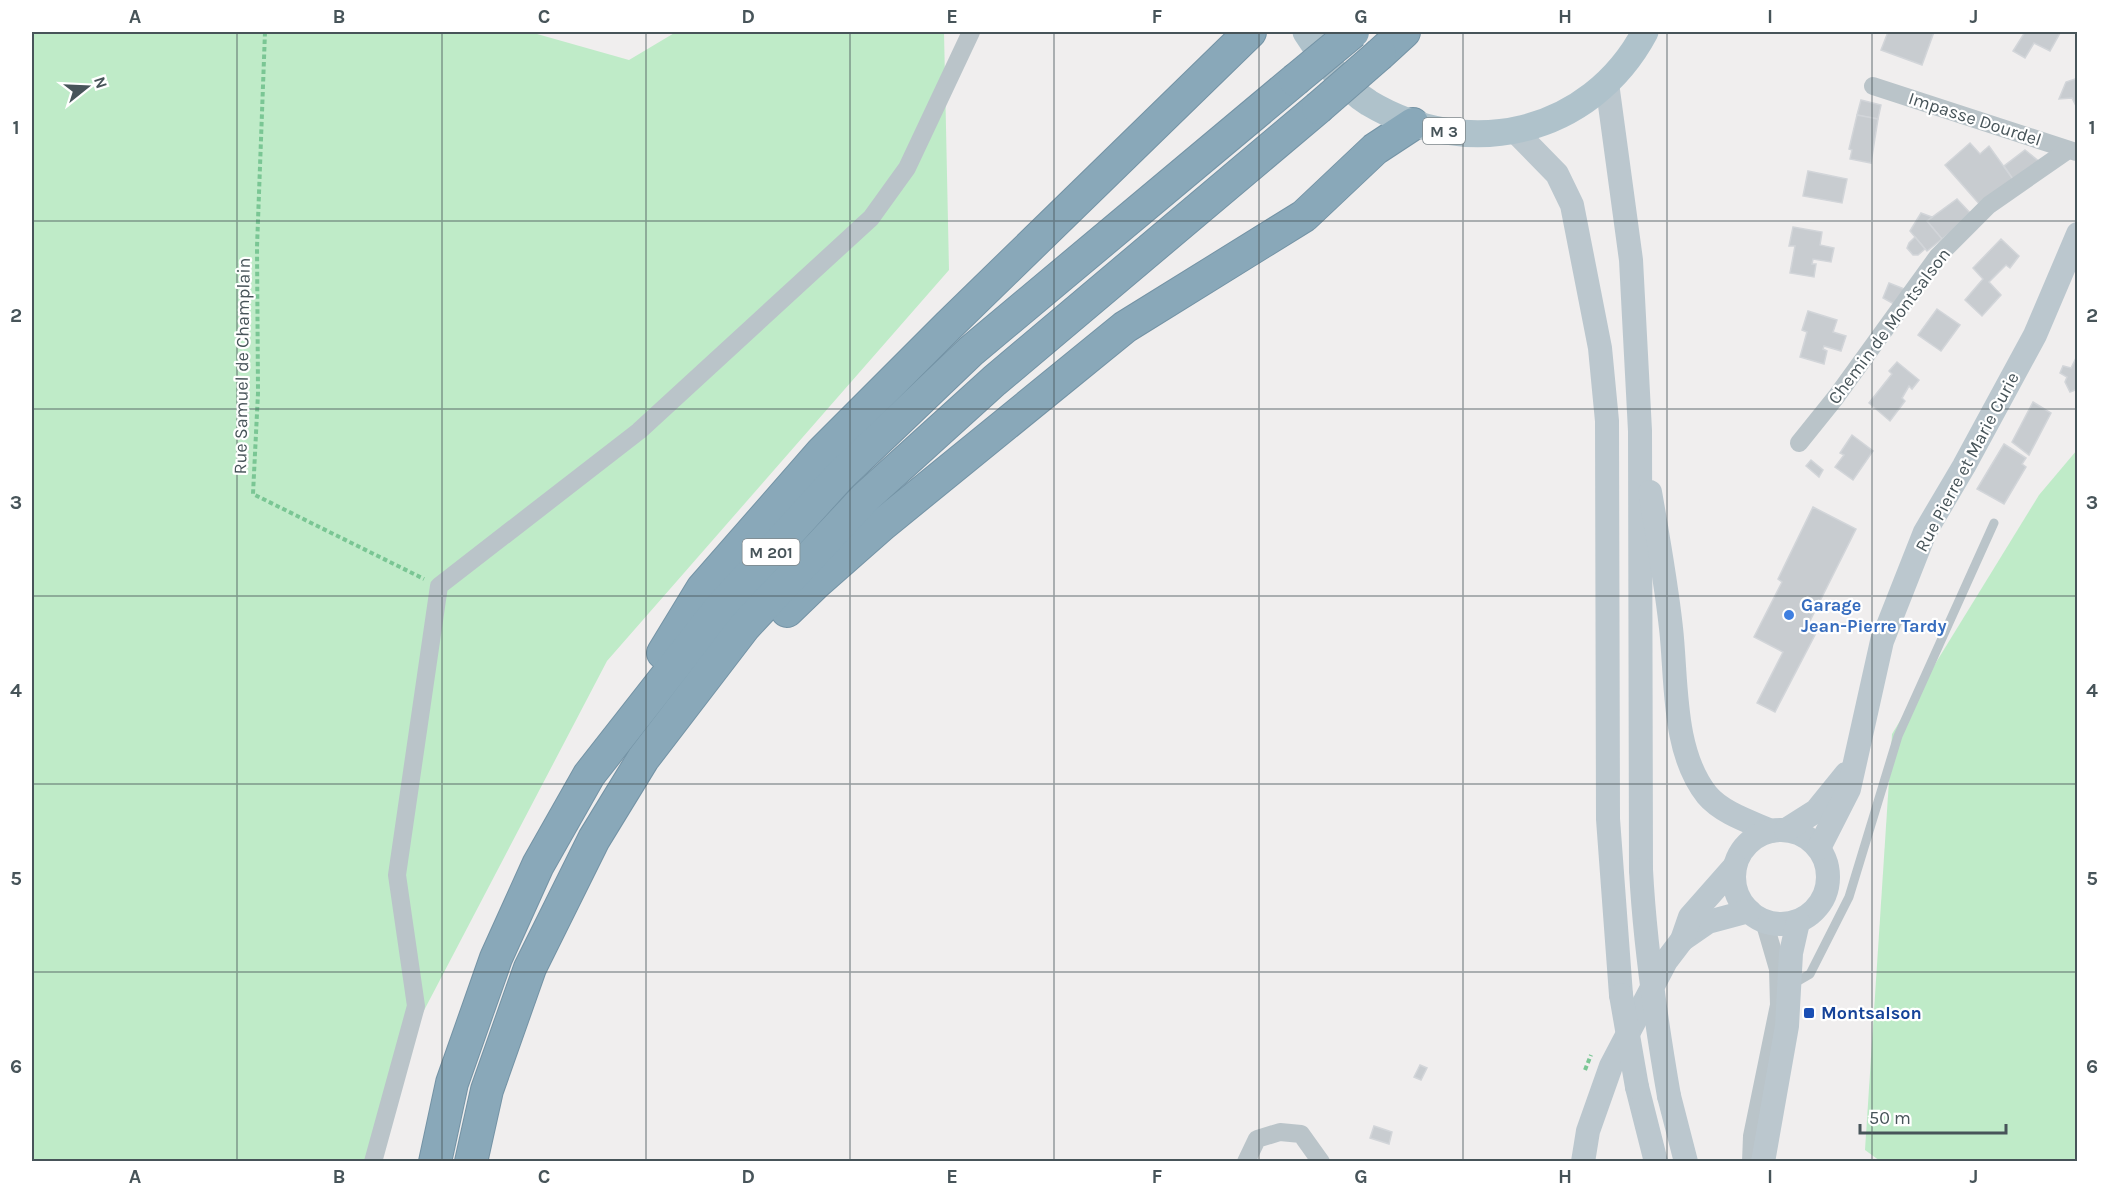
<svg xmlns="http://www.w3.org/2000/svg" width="2109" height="1193" viewBox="0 0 2109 1193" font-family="Karla,sans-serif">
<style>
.green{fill:#bfebc8}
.building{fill:#c8ccd0;stroke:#d2d5d9;stroke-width:1.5}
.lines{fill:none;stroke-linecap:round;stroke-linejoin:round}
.highway-casing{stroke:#7493a5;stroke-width:34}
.path{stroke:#7ac694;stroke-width:4;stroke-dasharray:4.5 3;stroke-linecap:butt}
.lane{stroke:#bac4c9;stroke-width:9}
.street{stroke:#bac4c9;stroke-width:18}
.secondary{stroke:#bbc7ce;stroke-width:24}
.primary{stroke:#afc2cb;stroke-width:27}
.highway{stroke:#89a8b9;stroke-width:32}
.highway-bridge-casing{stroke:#7493a5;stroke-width:34;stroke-linecap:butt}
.secondary-bridge{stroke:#bbc7ce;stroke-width:24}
.highway-bridge{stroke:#89a8b9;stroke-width:32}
.grid{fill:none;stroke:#475459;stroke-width:1.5;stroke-opacity:0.55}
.shop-dot{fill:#3f7fe0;stroke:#fff;stroke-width:2}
.transit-dot{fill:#1a4fb4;stroke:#fff;stroke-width:2}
.labels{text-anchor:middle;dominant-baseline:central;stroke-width:4.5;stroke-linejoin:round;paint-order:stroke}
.shield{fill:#fff;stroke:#7e878b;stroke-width:1.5}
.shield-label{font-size:16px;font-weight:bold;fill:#475459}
.street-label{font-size:18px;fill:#475459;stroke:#fff}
.shop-label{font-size:18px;font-weight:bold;fill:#366cbe;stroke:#fff;text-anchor:start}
.transit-label{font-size:18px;font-weight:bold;fill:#164399;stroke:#fff;text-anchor:start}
.neatline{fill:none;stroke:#475459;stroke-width:2}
.grid-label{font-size:20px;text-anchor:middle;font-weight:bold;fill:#475459}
</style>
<rect width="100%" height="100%" fill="#f0eeee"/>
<g class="green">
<polygon points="32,32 530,32 629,60 676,32 944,32 949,270 607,661 408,1041 374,1161 32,1161"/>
<polygon points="2077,450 2077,1161 1880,1161 1865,1150 1892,734 2039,495"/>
</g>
<g class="building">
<polygon points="1888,32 1934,32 1922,65 1881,50"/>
<polygon points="2025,32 2058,32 2060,33 2050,51 2034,43 2025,58 2013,51"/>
<polygon points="2078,78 2078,110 2072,98 2059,99 2066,82"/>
<polygon points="1861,100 1881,105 1878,119 1857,115"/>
<polygon points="1857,115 1878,119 1871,163 1850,159 1852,150 1849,149"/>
<polygon points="1970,143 1980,154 1989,146 2015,182 1982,207 1945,165"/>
<polygon points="2025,150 2041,163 2015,182 2004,166"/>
<polygon points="1808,171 1847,179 1842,203 1803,196"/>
<polygon points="1957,199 1972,215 1942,239 1927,221"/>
<polygon points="1921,213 1932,217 1927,221 1942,239 1927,251 1910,231"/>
<polygon points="1793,227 1822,232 1820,245 1834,248 1831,262 1813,259 1812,264 1816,264 1814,277 1790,273 1795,246 1789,246"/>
<polygon points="1915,237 1925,249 1918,255 1913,255 1907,248 1909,243"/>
<polygon points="2001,239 2019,256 2010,268 2006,265 1989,282 2001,295 1982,316 1965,300 1983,279 1973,268"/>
<polygon points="1889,283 1907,290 1894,304 1883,298"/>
<polygon points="1937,309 1960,325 1941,351 1918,335"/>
<polygon points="1808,311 1837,320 1833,332 1846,336 1841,351 1824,346 1823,349 1827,351 1824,364 1800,357 1807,332 1802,330"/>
<polygon points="2076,358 2078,389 2070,392 2065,382 2067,377 2060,373 2063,366 2071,368"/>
<polygon points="1897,362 1919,380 1912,389 1909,386 1902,398 1905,401 1890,421 1869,403 1892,374 1889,371"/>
<polygon points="2033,402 2051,413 2029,455 2012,442"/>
<polygon points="1852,435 1873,451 1853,480 1835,467 1844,455 1840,453"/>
<polygon points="2004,444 2026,458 2022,464 2026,467 2004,504 1977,489"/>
<polygon points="1811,460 1823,470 1819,477 1806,466"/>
<polygon points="1813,507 1856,529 1807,627 1816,633 1775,712 1757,703 1783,652 1754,637 1782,582 1778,579"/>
<polygon points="1420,1065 1427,1068 1421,1080 1414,1077"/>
<polygon points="1374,1126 1392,1132 1389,1144 1370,1138"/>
</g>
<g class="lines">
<defs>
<g id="highway">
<polyline points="1380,54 1404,32"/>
<polyline points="787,611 816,583 883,524 1125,327 1304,216 1375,149 1413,124"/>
<polyline points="663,653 702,589 822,452 948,326 1250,32"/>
<polyline points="435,1162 452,1083 496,958 538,865 589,775 720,608 840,476 971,351 1295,80"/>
<polyline points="471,1162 487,1090 530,968 594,839 643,759 745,626 866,497 994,381 1318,108"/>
</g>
</defs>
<use href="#highway" class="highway-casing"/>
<g class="path">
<polyline points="265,32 257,247 258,393 253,494 424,579"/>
<polyline points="1585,1070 1591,1055"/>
</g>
<polyline class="lane" points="1791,985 1810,974 1849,897 1898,736 1994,523"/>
<g class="street">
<polyline points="1873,86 2076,152"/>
<polyline points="1799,443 1836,397 1938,256 1989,205 2068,150"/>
<polyline points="373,1162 416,1006 397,875 439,586 639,431 871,218 907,168 971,32"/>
<polyline points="1246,1162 1257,1139 1280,1132 1301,1134 1321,1162"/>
<polyline points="1751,1162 1752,1136 1779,1005 1778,969 1764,921"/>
</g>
<g class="secondary">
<polyline points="1607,83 1631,260 1640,431 1641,870"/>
<polyline points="1515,131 1557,174 1572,205 1600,348 1607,421 1608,819 1621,995"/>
<path d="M1650 492C1658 537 1666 582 1671 628 1677 681 1672 751 1707 795 1722 813 1751 822 1771 831"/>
<circle cx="1781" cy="877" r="47"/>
<polyline points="1786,830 1816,811 1846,774"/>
<polyline points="1819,848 1849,789 1882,641 1925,532 1964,466 2035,335 2078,234"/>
<polyline points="1682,940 1708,922 1749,911"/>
<polyline points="1637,1087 1656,1162"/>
<polyline points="1669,1096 1686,1162"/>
<polyline points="1583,1162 1588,1131 1611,1066 1666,961 1682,940 1690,917 1735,866"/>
<polyline points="1763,1162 1787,1026 1791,953 1798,922"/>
</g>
<path class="primary" d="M1306 32C1323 58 1342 86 1369 103 1468 162 1590 135 1645 32"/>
<use href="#highway" class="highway"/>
<defs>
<g id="highway-bridge">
<polyline points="1295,80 1353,32"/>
<polyline points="1318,108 1380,54"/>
</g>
</defs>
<use href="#highway-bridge" class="highway-bridge-casing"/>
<g class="secondary-bridge">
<path d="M1641 870C1645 946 1656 1021 1669 1096"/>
<polyline points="1621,995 1637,1087"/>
</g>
<use href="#highway-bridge" class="highway-bridge"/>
</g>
<path class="grid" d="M237 32V1162M442 32V1162M646 32V1162M850 32V1162M1054 32V1162M1259 32V1162M1463 32V1162M1667 32V1162M1872 32V1162M32 221H2078M32 409H2078M32 596H2078M32 784H2078M32 972H2078"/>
<circle class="shop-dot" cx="1789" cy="615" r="6"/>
<rect class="transit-dot" x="1803" y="1007" width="12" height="12" rx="3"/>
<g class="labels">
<g class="shield">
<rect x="1423" y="118" width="42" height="26" rx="4.5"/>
<rect x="742.5" y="539" width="57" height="26" rx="4.5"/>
</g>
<g class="shield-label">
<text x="1444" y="131">M 3</text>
<text x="771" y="552">M 201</text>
</g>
<g class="street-label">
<text transform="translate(1975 119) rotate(18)">Impasse Dourdel</text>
<text transform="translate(1889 326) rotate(-53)">Chemin de Montsalson</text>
<text transform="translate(242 366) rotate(-89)">Rue Samuel de Champlain</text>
<text transform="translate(1967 462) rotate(-62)">Rue Pierre et Marie Curie</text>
</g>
<g class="shop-label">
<text x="1801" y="605">Garage<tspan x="1801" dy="21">Jean-Pierre Tardy</tspan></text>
</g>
<g class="transit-label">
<text x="1821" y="1013">Montsalson</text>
</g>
</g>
<rect width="2109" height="1193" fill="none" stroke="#ffffff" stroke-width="66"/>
<g transform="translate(87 87) rotate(72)" stroke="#ffffff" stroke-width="4.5" paint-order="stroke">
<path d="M0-4.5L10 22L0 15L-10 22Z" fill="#475459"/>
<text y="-9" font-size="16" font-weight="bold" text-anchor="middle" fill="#475459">N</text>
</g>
<path d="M1860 1124v9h146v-9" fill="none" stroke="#475459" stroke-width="3"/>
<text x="1869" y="1124" font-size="18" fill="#475459" stroke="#ffffff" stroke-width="4.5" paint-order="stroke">50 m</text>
<rect x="33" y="33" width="2043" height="1127" class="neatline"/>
<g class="grid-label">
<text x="135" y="23">A</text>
<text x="339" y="23">B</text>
<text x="544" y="23">C</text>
<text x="748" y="23">D</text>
<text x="952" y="23">E</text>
<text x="1157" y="23">F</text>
<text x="1361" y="23">G</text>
<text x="1565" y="23">H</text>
<text x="1770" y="23">I</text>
<text x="1974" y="23">J</text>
<text x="16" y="134">1</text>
<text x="2092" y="134">1</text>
<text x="16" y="322">2</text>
<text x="2092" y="322">2</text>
<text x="16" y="509">3</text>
<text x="2092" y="509">3</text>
<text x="16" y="697">4</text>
<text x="2092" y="697">4</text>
<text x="16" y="885">5</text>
<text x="2092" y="885">5</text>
<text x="16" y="1073">6</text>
<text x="2092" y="1073">6</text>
<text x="135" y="1183">A</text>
<text x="339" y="1183">B</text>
<text x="544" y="1183">C</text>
<text x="748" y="1183">D</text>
<text x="952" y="1183">E</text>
<text x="1157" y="1183">F</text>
<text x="1361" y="1183">G</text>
<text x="1565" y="1183">H</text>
<text x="1770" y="1183">I</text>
<text x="1974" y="1183">J</text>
</g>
</svg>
